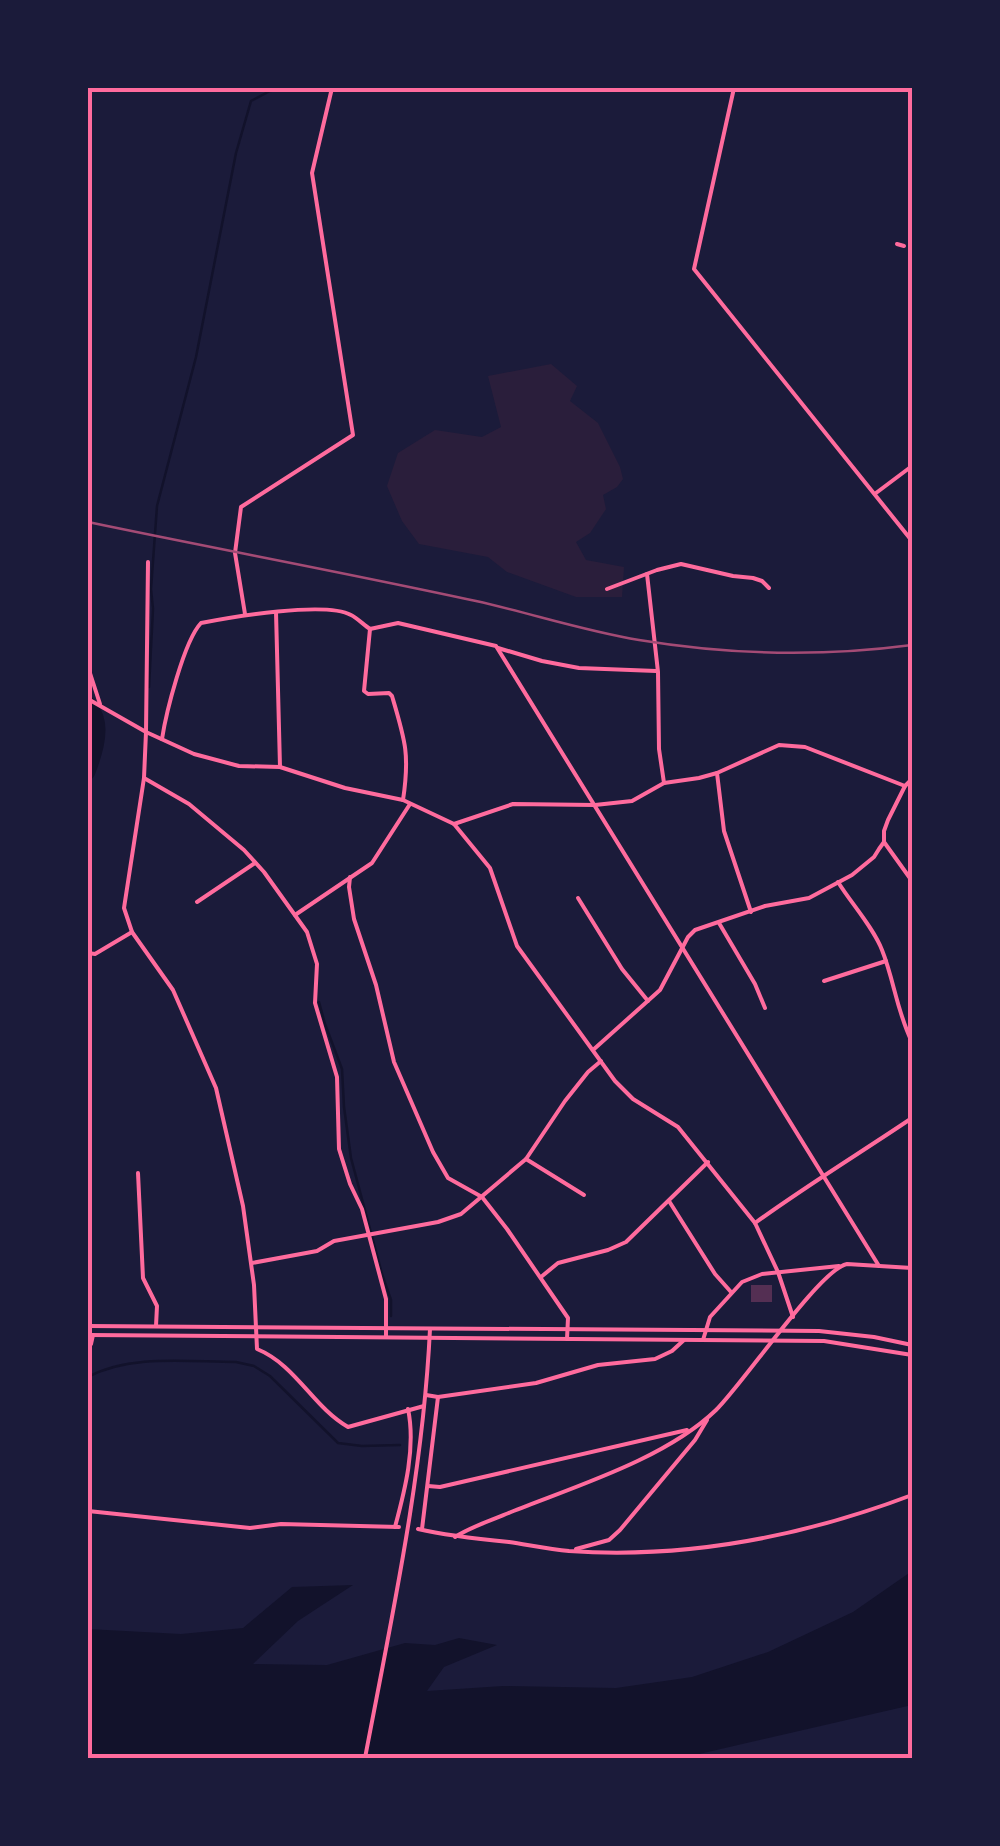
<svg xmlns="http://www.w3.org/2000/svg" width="1000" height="1846" viewBox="0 0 1000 1846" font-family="'Work Sans',sans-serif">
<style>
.green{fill:#2a1e3b}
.water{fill:#12122b}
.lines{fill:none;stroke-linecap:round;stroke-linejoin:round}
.stream{stroke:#12122b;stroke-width:2.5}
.river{stroke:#12122b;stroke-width:14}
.building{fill:#542f53}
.minor{stroke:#ff6b9d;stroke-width:4}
.tertiary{stroke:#ff6b9d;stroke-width:4}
.rail{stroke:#a44b75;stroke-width:2.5}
.neatline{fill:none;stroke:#ff6b9d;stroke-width:4}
</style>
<rect width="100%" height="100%" fill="#1b1b3a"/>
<polygon class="green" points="551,364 577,386 570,401 598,423 620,467 623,479 617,487 603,495 606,509 590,533 576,542 586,560 624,567 622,597 576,597 507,572 488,557 419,544 402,521 387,486 398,453 435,430 482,437 501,427 488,376"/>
<polygon class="water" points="912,1571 912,1705 682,1758 88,1758 88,1629 181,1634 243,1628 292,1587 353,1585 298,1621 253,1664 327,1665 405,1643 435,1645 459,1638 497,1645 444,1667 427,1691 503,1686 616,1688 692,1677 768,1652 853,1612"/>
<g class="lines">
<g class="stream">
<polyline points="149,687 153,609 151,589 157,506 196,357 236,153 251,101 270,91 295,88"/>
<polyline points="319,1002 325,1024 342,1069 344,1107 351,1158 382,1274 391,1300 391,1316"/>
<path d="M88 1377C131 1354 188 1362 236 1362L254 1366 270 1376 338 1443 362 1446 400 1445"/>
</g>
<path class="river" d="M88 703C91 708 96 713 97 719 102 735 94 758 88 773"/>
</g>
<rect class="building" x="751" y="1285" width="21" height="17"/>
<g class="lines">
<g class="minor">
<polyline points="734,88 694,269 912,541"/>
<polyline points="897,244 904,246"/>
<polyline points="876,493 912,466"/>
<path d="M148 562 146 732 144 778 124 908 132 932 173 990 216 1088 243 1206 254 1285 257 1349C296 1365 313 1407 348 1427L424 1406"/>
<polyline points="647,574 658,672 659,749 664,783"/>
<polyline points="607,589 657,570 681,564 733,576 753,578 762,581 769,588"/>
<polyline points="276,612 280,767"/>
<polyline points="245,614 235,553 241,507 353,435 312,173 332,88"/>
<path d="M370 629 364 691 368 694 389 693 392 696C405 740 410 754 403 800"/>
<polyline points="498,648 542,661 579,668 656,671"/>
<polyline points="88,667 100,704"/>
<polyline points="88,699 146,732 194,754 239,766 280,767 345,788 403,800 454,824 490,868 517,946 615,1081 633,1099 678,1127 755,1223 778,1272 793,1317"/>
<path d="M162 739C166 713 184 641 201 623 232 617 325 601 351 615 357 618 364 625 370 629L398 623 496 646 879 1266"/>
<polyline points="717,773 724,831 751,912"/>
<polyline points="144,778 189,804 244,850 264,872 307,932 317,964 315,1003 337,1077 339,1149 350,1184 362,1209 386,1299 386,1337"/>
<polyline points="454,824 513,804 595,805 632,801 664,783 699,778 717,773 779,745 805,747 905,786"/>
<polyline points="884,842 912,881"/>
<polyline points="350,877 349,887 354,919 376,985 394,1062 433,1152 448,1178 482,1197 507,1229 568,1318 567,1339"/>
<path d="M838 882C851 903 873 927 882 950 894 980 897 1012 912 1042"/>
<polyline points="578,898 622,969 648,1001"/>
<polyline points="197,902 255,863"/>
<polyline points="295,915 372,863 410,804"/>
<polyline points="719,923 755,984 765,1008"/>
<polyline points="88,953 95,954 132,932"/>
<polyline points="824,981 886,961"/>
<polyline points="593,1050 660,990 688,937 695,930 765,906 809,898 852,875 874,857 879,849 884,842 884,831 888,820 905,786 912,779"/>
<polyline points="526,1159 584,1195"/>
<polyline points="138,1173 143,1278 157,1306 156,1326"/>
<polyline points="669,1201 715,1274 731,1292"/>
<path d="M755 1223C806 1186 860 1153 912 1118"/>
<polyline points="252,1263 317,1251 334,1241 438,1222 461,1214 526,1159 565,1101 588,1072 601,1061"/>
<polyline points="541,1277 558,1263 608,1250 626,1242 708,1162"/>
<polyline points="703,1340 710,1317 742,1282 762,1274 839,1266"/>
<polyline points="88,1346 91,1344 93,1335"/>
<polyline points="438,1397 536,1383 598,1365 655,1359 672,1351 684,1340"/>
<polyline points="428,1486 440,1487 687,1430"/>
<polyline points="88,1511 250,1528 281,1524 399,1527"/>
<path d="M395 1527C405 1490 416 1447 408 1409"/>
<path d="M418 1529C448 1536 478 1539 509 1542 529 1545 549 1549 569 1551 686 1559 804 1536 912 1495"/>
<polyline points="422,1529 438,1397 426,1395"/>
<path d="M455 1537C472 1526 493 1520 511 1512 576 1486 665 1459 716 1410 743 1384 820 1269 847 1264L912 1268"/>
<polyline points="576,1549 609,1540 620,1530 695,1440 707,1420"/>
</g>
<g class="tertiary">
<polyline points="88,1326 819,1331 874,1337 912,1345"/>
<polyline points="88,1335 824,1341 912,1355"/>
<path d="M365 1758C392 1616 423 1474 430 1329"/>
</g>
<path class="rail" d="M88 522C217 549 347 573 476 601 530 613 584 631 639 640 730 655 821 657 912 645"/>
</g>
<rect width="1000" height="1846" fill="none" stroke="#1b1b3a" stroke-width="180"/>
<rect x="90" y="90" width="820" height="1666" class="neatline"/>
</svg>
